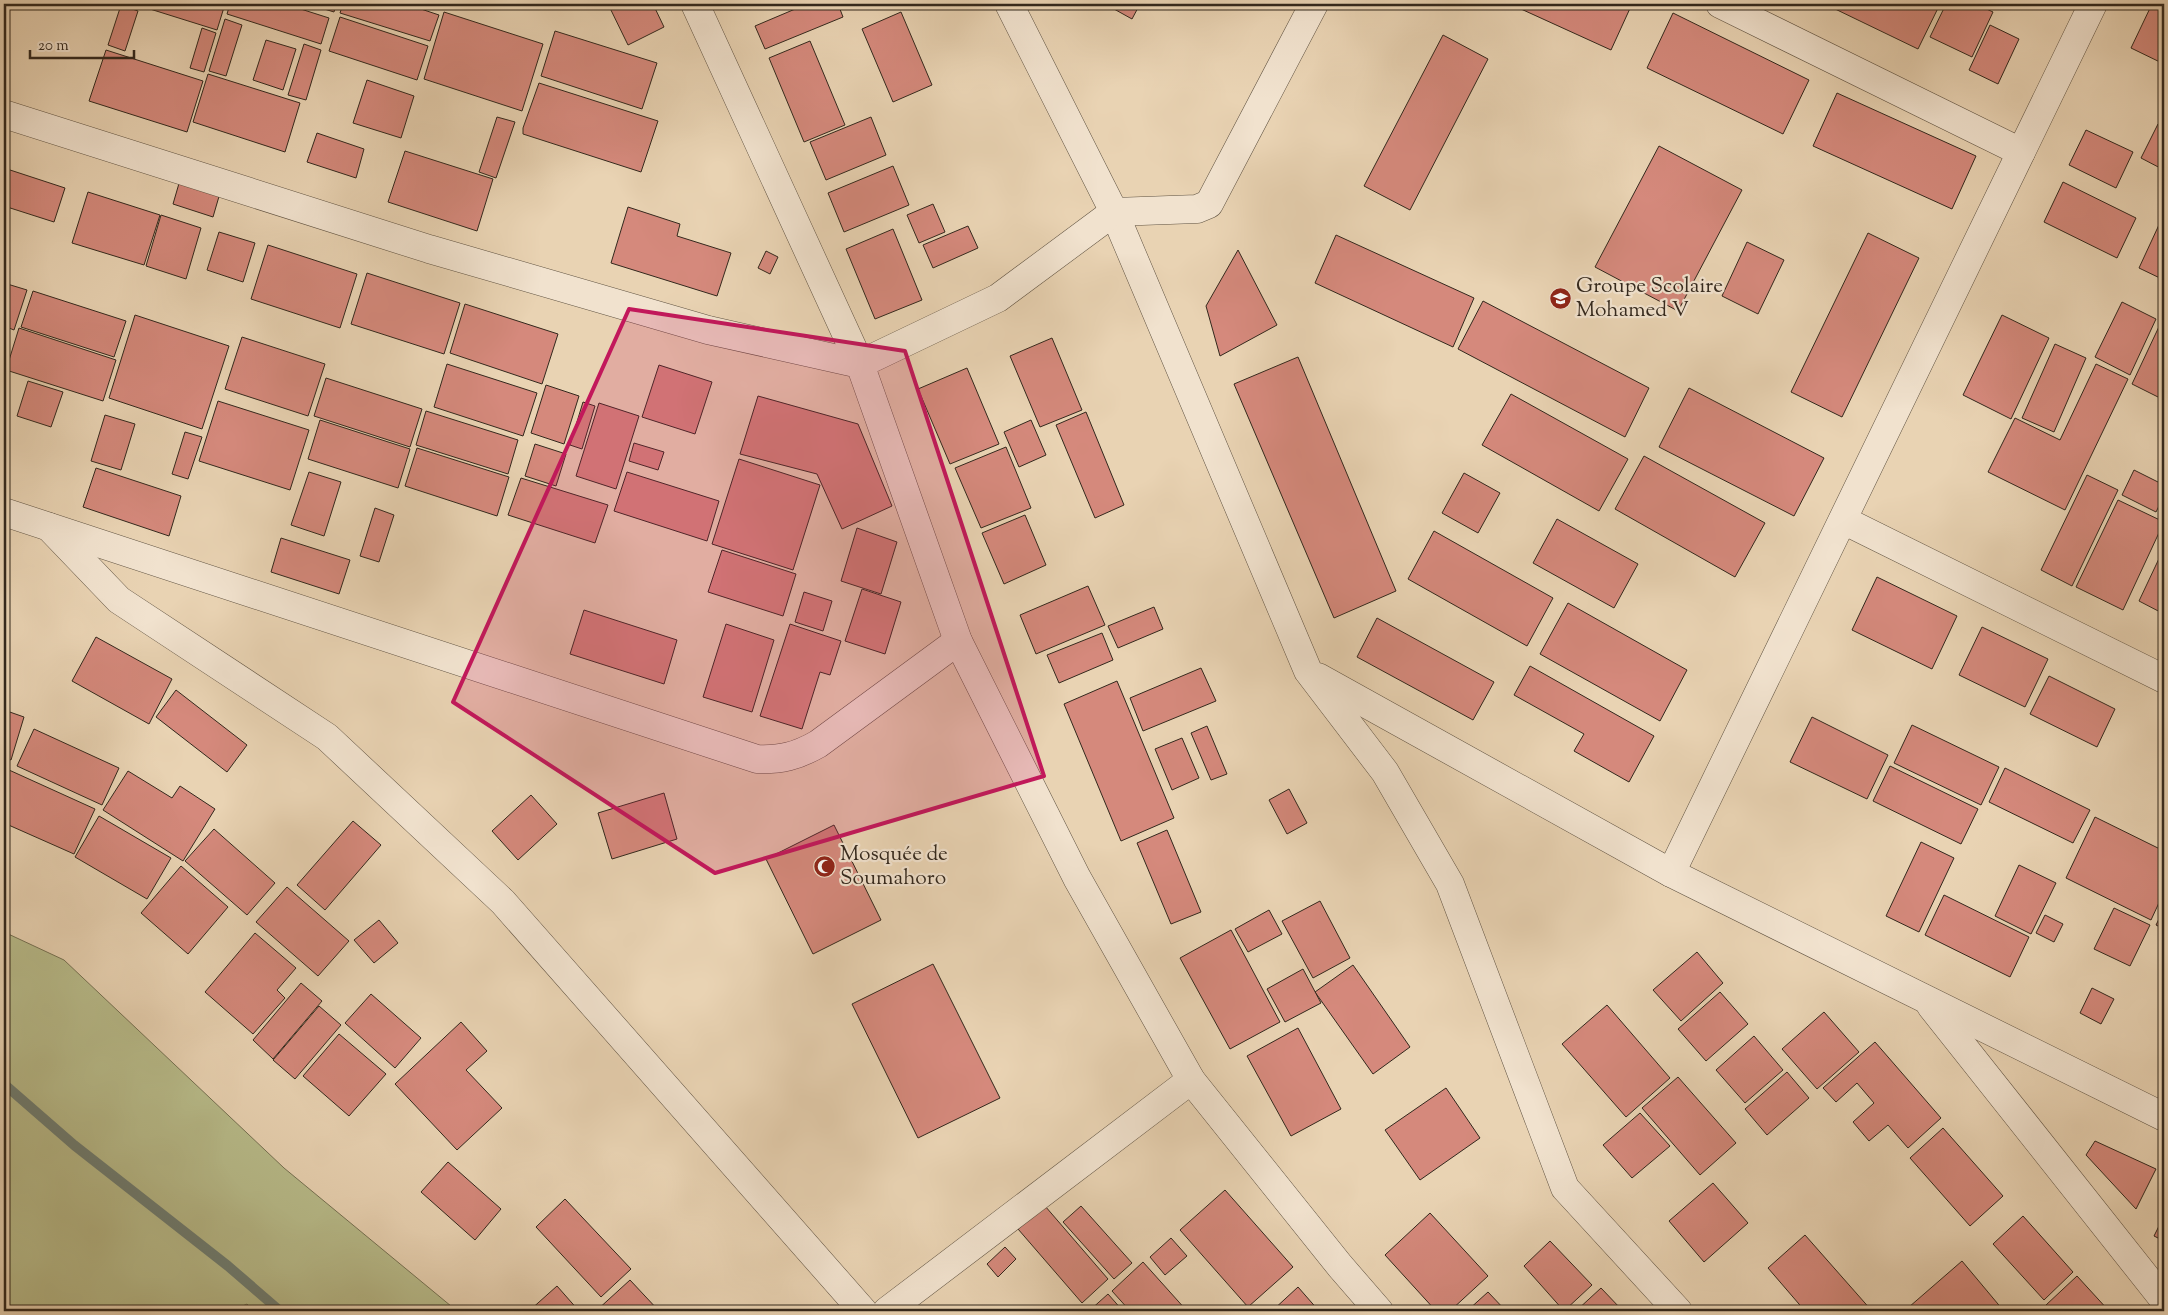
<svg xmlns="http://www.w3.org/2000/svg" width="2168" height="1315" viewBox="0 0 2168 1315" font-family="'Sorts Mill Goudy',serif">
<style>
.green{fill:#b8bc8b;stroke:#767254}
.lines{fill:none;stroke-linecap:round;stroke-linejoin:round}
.stream{stroke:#6f7e73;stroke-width:10}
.building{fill:#d5897c;stroke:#33281d}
.minor-casing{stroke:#605342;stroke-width:29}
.minor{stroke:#f1e2ce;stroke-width:28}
.marked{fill:#c2185b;fill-opacity:0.2;stroke:#c2185b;stroke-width:4;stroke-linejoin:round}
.labels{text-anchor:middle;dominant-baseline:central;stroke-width:4.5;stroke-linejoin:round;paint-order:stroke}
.poi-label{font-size:21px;fill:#33281d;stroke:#f1e2ce;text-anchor:start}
</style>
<rect width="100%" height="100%" fill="#e9d3b3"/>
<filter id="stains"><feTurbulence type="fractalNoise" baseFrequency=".004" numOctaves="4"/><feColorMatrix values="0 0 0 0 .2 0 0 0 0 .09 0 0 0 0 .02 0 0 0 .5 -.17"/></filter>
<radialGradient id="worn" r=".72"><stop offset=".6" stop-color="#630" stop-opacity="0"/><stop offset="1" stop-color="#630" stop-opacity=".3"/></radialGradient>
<polygon class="green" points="4,932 64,960 284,1168 457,1311 253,1311 247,1304 232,1311 4,1311"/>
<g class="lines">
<polyline class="stream" points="4,1084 74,1145 228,1266 280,1311"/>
</g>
<g class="building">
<polygon points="134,4 225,4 217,30"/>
<polygon points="230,4 285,4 329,18 321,44 227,14"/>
<polygon points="308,4 336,4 334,12"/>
<polygon points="343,4 406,4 439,15 430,41 340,13"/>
<polygon points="449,4 466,4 464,9"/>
<polygon points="608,4 653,4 664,27 628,45"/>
<polygon points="807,4 838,4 843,17 765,49 755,26"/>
<polygon points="1105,4 1140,4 1132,19"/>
<polygon points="1510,4 1632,4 1611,50"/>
<polygon points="1833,4 1940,4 1918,49 1831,7"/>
<polygon points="1946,4 1976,4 1993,12 1972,57 1930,37"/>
<polygon points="2152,4 2164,4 2164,64 2131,48"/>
<polygon points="121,5 138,11 125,51 108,45"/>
<polygon points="4,9 9,11 4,29"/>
<polygon points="444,12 543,44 522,111 424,79"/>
<polygon points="901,12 932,85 893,102 862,29"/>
<polygon points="1673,13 1809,80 1783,134 1647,68"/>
<polygon points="340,17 428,46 417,80 329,51"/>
<polygon points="225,19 242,25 226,76 209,71"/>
<polygon points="1990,25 2019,39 1998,84 1969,70"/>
<polygon points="202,28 216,33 204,72 190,68"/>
<polygon points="555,31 657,63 642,109 541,76"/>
<polygon points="1443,35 1488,59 1410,210 1364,186"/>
<polygon points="266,40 296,49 283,90 253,80"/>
<polygon points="810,41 845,125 804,142 769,58"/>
<polygon points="304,44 321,50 306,100 288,95"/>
<polygon points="106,50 203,81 187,132 89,101"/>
<polygon points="208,74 300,103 285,152 193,122"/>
<polygon points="367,80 414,96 401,138 353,123"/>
<polygon points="539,83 658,121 641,172 523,134 523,128"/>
<polygon points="1837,93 1976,156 1952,209 1813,146"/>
<polygon points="497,117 515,122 496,178 479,172"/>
<polygon points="871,117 886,155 826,180 810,142"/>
<polygon points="2158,124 2164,127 2164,170 2141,158"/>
<polygon points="2086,130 2133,152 2116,188 2069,165"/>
<polygon points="317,133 364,149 356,178 307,162"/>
<polygon points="1659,146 1742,190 1678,311 1595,267"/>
<polygon points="405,151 493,179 477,231 388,202"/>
<polygon points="893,166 909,205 844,232 828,193"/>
<polygon points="4,168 65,188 54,222 4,206"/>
<polygon points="180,180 220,193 213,217 173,204"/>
<polygon points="2063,182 2136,218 2117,258 2044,222"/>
<polygon points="88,192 160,215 144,265 72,243"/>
<polygon points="933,204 945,232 919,243 907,215"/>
<polygon points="628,207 680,224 677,236 731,253 717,296 611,263"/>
<polygon points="2164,214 2164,280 2139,268"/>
<polygon points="161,215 201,228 186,279 146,266"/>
<polygon points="968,226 978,248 933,268 923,245"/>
<polygon points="893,229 922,300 875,319 846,249"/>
<polygon points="219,232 255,243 243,282 207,270"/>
<polygon points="1868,233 1919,258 1842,417 1791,392"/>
<polygon points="1336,235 1474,298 1453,347 1315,283"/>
<polygon points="1747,242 1784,260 1758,314 1722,296"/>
<polygon points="268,245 357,274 340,328 251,299"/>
<polygon points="1238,250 1277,325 1220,356 1206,306"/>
<polygon points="766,251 778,257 770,274 758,268"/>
<polygon points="367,273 460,303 444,354 351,324"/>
<polygon points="4,283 27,290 14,330 4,326"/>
<polygon points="33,291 126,321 114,357 21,327"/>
<polygon points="1483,301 1649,388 1625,437 1458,349"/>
<polygon points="2122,302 2156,319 2130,375 2095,357"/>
<polygon points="465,304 558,334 542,384 450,353"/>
<polygon points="135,315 229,346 202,429 109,398"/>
<polygon points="2002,315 2049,338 2011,419 1963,395"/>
<polygon points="2164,316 2164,400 2132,384"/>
<polygon points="19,328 116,360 103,401 6,370"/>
<polygon points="242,337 325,364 308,416 225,389"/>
<polygon points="1052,338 1082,410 1040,427 1010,356"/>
<polygon points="2055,344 2086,358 2054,432 2022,418"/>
<polygon points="1298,357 1396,591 1334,618 1234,384"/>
<polygon points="447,364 537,393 523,436 434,407"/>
<polygon points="2096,364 2128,379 2065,510 1988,472 2015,418 2060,440"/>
<polygon points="659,365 712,382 695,434 642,417"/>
<polygon points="967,368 999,444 950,464 918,389"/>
<polygon points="326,378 422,409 410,447 314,416"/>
<polygon points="28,381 63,392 51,427 17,416"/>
<polygon points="546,385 579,396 564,444 531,433"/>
<polygon points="1689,388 1824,458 1794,516 1659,447"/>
<polygon points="1511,394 1628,459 1599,511 1482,445"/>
<polygon points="758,396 858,424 892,506 842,529 817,474 740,454"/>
<polygon points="218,401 309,430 290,490 199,461"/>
<polygon points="583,402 595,406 582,449 570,445"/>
<polygon points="599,403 639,416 616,489 576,476"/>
<polygon points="426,411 518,440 508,474 416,445"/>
<polygon points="1086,412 1124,505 1095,518 1056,425"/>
<polygon points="105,415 135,424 121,470 91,461"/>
<polygon points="320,420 410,449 398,488 308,459"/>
<polygon points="1031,420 1046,455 1019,467 1004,432"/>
<polygon points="185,432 202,437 188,479 172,474"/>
<polygon points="634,443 664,452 658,470 629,461"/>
<polygon points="535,444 566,454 556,486 525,476"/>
<polygon points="1006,447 1031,508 981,528 955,468"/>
<polygon points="417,448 509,477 497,516 405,486"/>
<polygon points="1644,456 1765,523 1735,577 1615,509"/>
<polygon points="739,459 820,485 793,570 712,544"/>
<polygon points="96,468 181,496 169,536 83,507"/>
<polygon points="2134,470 2164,485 2164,496 2156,512 2122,495"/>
<polygon points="309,472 341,482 324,536 291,525"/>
<polygon points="627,472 719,501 707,541 614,511"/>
<polygon points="1464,473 1500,493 1478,533 1442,513"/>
<polygon points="2087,475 2118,490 2072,586 2041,570"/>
<polygon points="521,478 608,505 595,543 508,515"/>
<polygon points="2118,500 2164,522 2123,610 2076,587"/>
<polygon points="375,508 394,515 379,562 360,556"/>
<polygon points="1025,515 1046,565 1004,584 982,533"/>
<polygon points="1557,519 1638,564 1614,608 1533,563"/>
<polygon points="857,528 897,542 881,594 841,581"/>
<polygon points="1434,531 1553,598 1527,646 1408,579"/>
<polygon points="281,538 350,560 339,594 271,572"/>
<polygon points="2164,548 2164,614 2139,601"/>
<polygon points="722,550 796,574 783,616 708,592"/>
<polygon points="1877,577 1957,616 1932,669 1852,630"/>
<polygon points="1088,586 1105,625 1036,654 1020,615"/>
<polygon points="862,589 901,602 885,654 845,641"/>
<polygon points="804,592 832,601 823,631 795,622"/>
<polygon points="1568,603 1687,670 1660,721 1540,654"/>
<polygon points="1154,607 1163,629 1118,648 1108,626"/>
<polygon points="584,610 677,640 664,684 570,654"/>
<polygon points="1377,618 1494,682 1473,720 1357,657"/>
<polygon points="726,624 774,640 752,712 703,697"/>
<polygon points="790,624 841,641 830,675 820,672 802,729 760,716"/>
<polygon points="1982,627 2048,659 2025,707 1959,675"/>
<polygon points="1102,633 1113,660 1059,683 1047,655"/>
<polygon points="96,637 172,679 149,724 72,681"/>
<polygon points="1530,666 1654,736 1629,782 1574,751 1584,734 1514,695"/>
<polygon points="1201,668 1216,701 1143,731 1130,698"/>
<polygon points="2049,676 2115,709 2097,747 2030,714"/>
<polygon points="1117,681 1174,818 1121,841 1064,704"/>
<polygon points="176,690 247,745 227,772 156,717"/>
<polygon points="4,710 24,717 11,760 4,757"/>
<polygon points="1812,717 1888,755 1867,799 1790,762"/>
<polygon points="1912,725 1999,767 1981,805 1894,763"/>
<polygon points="1207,726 1227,774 1211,780 1191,733"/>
<polygon points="34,729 119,768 102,805 17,766"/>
<polygon points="1182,738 1199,778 1172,790 1155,749"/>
<polygon points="1890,766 1978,809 1961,844 1873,801"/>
<polygon points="2005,768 2090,810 2073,843 1989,802"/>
<polygon points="9,770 95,809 74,854 4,823 4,782"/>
<polygon points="128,771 172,798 180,786 215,809 183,861 103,810"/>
<polygon points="1289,789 1307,823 1287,834 1269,800"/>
<polygon points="664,793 677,839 612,859 598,813"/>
<polygon points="531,795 557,824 518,860 492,831"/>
<polygon points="99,816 171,858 147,899 75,857"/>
<polygon points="2095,817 2164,851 2164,892 2151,920 2066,878"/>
<polygon points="353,821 381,845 325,910 297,885"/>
<polygon points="834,825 881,920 813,954 766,859"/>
<polygon points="214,829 275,883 247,915 185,861"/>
<polygon points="1167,830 1201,912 1171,924 1137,843"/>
<polygon points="1921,842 1954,858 1919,932 1886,916"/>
<polygon points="2019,865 2056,883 2031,934 1995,916"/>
<polygon points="181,866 228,907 188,954 141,913"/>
<polygon points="287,887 349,941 318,976 256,922"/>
<polygon points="1944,895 2029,937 2010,977 1925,935"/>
<polygon points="1320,901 1350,958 1313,978 1282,921"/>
<polygon points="2114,908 2150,925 2130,966 2094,949"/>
<polygon points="2164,909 2164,929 2156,925"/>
<polygon points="1269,910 1282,934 1248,952 1235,929"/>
<polygon points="2045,915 2063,924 2054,942 2036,933"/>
<polygon points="379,920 398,943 374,963 354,940"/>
<polygon points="1231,930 1280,1022 1230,1049 1180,958"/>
<polygon points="255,933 296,968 277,990 285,998 253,1034 205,992"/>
<polygon points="1697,952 1723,983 1681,1021 1653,990"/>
<polygon points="933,964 1000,1098 918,1138 852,1004"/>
<polygon points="1353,965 1410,1047 1373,1074 1315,992"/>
<polygon points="1303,969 1321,1003 1285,1022 1267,989"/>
<polygon points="301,983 322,1001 273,1059 253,1040"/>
<polygon points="2092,988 2114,999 2101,1024 2080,1013"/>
<polygon points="1720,992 1748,1024 1706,1061 1678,1029"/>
<polygon points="371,994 421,1038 395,1068 345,1023"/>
<polygon points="1607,1005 1670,1078 1626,1117 1562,1044"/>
<polygon points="319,1006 341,1025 295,1079 273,1060"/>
<polygon points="1824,1012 1859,1052 1817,1089 1782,1049"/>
<polygon points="461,1022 487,1051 466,1070 502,1108 457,1150 395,1084"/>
<polygon points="1298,1028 1341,1109 1291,1136 1247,1056"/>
<polygon points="339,1034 386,1074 349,1116 303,1076"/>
<polygon points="1754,1036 1783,1070 1745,1103 1716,1070"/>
<polygon points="1875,1042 1941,1118 1908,1148 1888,1125 1869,1141 1853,1122 1874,1103 1857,1083 1836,1102 1823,1088"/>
<polygon points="1787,1072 1809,1098 1767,1135 1745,1109"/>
<polygon points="1678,1077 1736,1143 1700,1175 1642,1108"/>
<polygon points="1446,1088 1480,1138 1420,1180 1385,1130"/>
<polygon points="1640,1113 1670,1146 1632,1178 1603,1145"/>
<polygon points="1943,1128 2003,1196 1970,1226 1910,1158"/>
<polygon points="2095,1141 2156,1169 2136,1209 2086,1155"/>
<polygon points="448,1162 501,1209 475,1240 421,1192"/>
<polygon points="1713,1183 1748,1223 1704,1262 1669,1221"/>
<polygon points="1225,1190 1293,1267 1248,1307 1180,1230"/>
<polygon points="565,1199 631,1269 601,1297 536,1227"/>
<polygon points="1045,1206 1108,1279 1082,1303 1018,1229"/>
<polygon points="1081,1206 1132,1263 1114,1279 1063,1222"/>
<polygon points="1430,1213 1488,1276 1450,1311 1436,1311 1385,1255"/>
<polygon points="2023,1216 2073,1272 2044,1300 1993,1244"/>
<polygon points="2164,1216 2164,1241 2154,1236"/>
<polygon points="1805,1235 1872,1311 1805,1311 1768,1268"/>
<polygon points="1171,1238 1187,1256 1165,1275 1150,1257"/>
<polygon points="1550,1241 1592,1285 1564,1311 1524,1266"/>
<polygon points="1005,1247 1016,1259 998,1277 987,1264"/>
<polygon points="1962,1261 2003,1310 2002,1311 1913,1311 1909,1307"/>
<polygon points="1143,1262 1187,1311 1130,1311 1112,1291"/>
<polygon points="2077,1276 2109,1311 2051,1311 2046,1305"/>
<polygon points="630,1280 659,1311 596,1311"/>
<polygon points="557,1286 579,1311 529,1311"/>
<polygon points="1298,1287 1319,1311 1272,1311"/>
<polygon points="1601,1288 1621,1309 1619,1311 1576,1311"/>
<polygon points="1488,1292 1506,1311 1467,1311"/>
<polygon points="1108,1294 1123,1311 1089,1311"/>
</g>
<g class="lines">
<defs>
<g id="minor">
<polyline points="695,4 860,364 958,641 1077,878 1191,1080 1340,1266 1379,1311"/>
<polyline points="1009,4 1114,212 1308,671 1385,772 1450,884 1565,1188 1678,1311"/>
<polyline points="1720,4 2021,152"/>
<polyline points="4,114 429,249 708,330 860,364 998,298 1114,212 1197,209 1209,204 1314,4"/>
<path d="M4 512 757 759C781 760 797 756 818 744L958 641"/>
<polyline points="1843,520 2164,679"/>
<polyline points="49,527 119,600 327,737 503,902 863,1311"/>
<polyline points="1318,677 1671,873 2164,1117"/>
<polyline points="1671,873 2093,4"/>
<polyline points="1931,1006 2164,1300"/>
<polyline points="887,1311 1191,1080"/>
</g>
</defs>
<use href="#minor" class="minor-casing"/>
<use href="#minor" class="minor"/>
</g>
<path class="marked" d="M629 309 905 351 1044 776 715 873 453 702Z"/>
<defs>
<symbol id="school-disc" viewBox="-11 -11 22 22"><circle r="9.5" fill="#8f2418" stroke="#f1e2ce"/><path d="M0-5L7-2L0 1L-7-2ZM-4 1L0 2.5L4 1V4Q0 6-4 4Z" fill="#fff"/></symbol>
<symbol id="mosque-disc" viewBox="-11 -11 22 22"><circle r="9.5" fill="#8f2418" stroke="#f1e2ce"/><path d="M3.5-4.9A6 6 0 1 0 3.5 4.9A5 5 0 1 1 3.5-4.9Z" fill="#fff"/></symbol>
</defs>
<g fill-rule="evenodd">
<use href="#school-disc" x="1548" y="286" width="25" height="25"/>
<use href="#mosque-disc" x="812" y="854" width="25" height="25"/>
</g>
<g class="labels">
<g class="poi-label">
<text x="1576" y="287">Groupe Scolaire<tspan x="1576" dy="24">Mohamed V</tspan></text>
<text x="840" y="855">Mosquée de<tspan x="840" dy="24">Soumahoro</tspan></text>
</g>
</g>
<rect width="2168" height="1315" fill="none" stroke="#e9d3b3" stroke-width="20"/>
<rect x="5" y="5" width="2158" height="1305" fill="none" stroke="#33281d" stroke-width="2.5"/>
<rect x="10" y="10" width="2148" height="1295" fill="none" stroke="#33281d"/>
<path d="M30 50v8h104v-8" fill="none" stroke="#33281d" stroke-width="2.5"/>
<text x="38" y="50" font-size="15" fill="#33281d" stroke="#f1e2ce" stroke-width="4" paint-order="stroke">20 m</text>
<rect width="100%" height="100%" filter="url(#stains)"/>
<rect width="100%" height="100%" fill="url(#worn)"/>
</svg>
